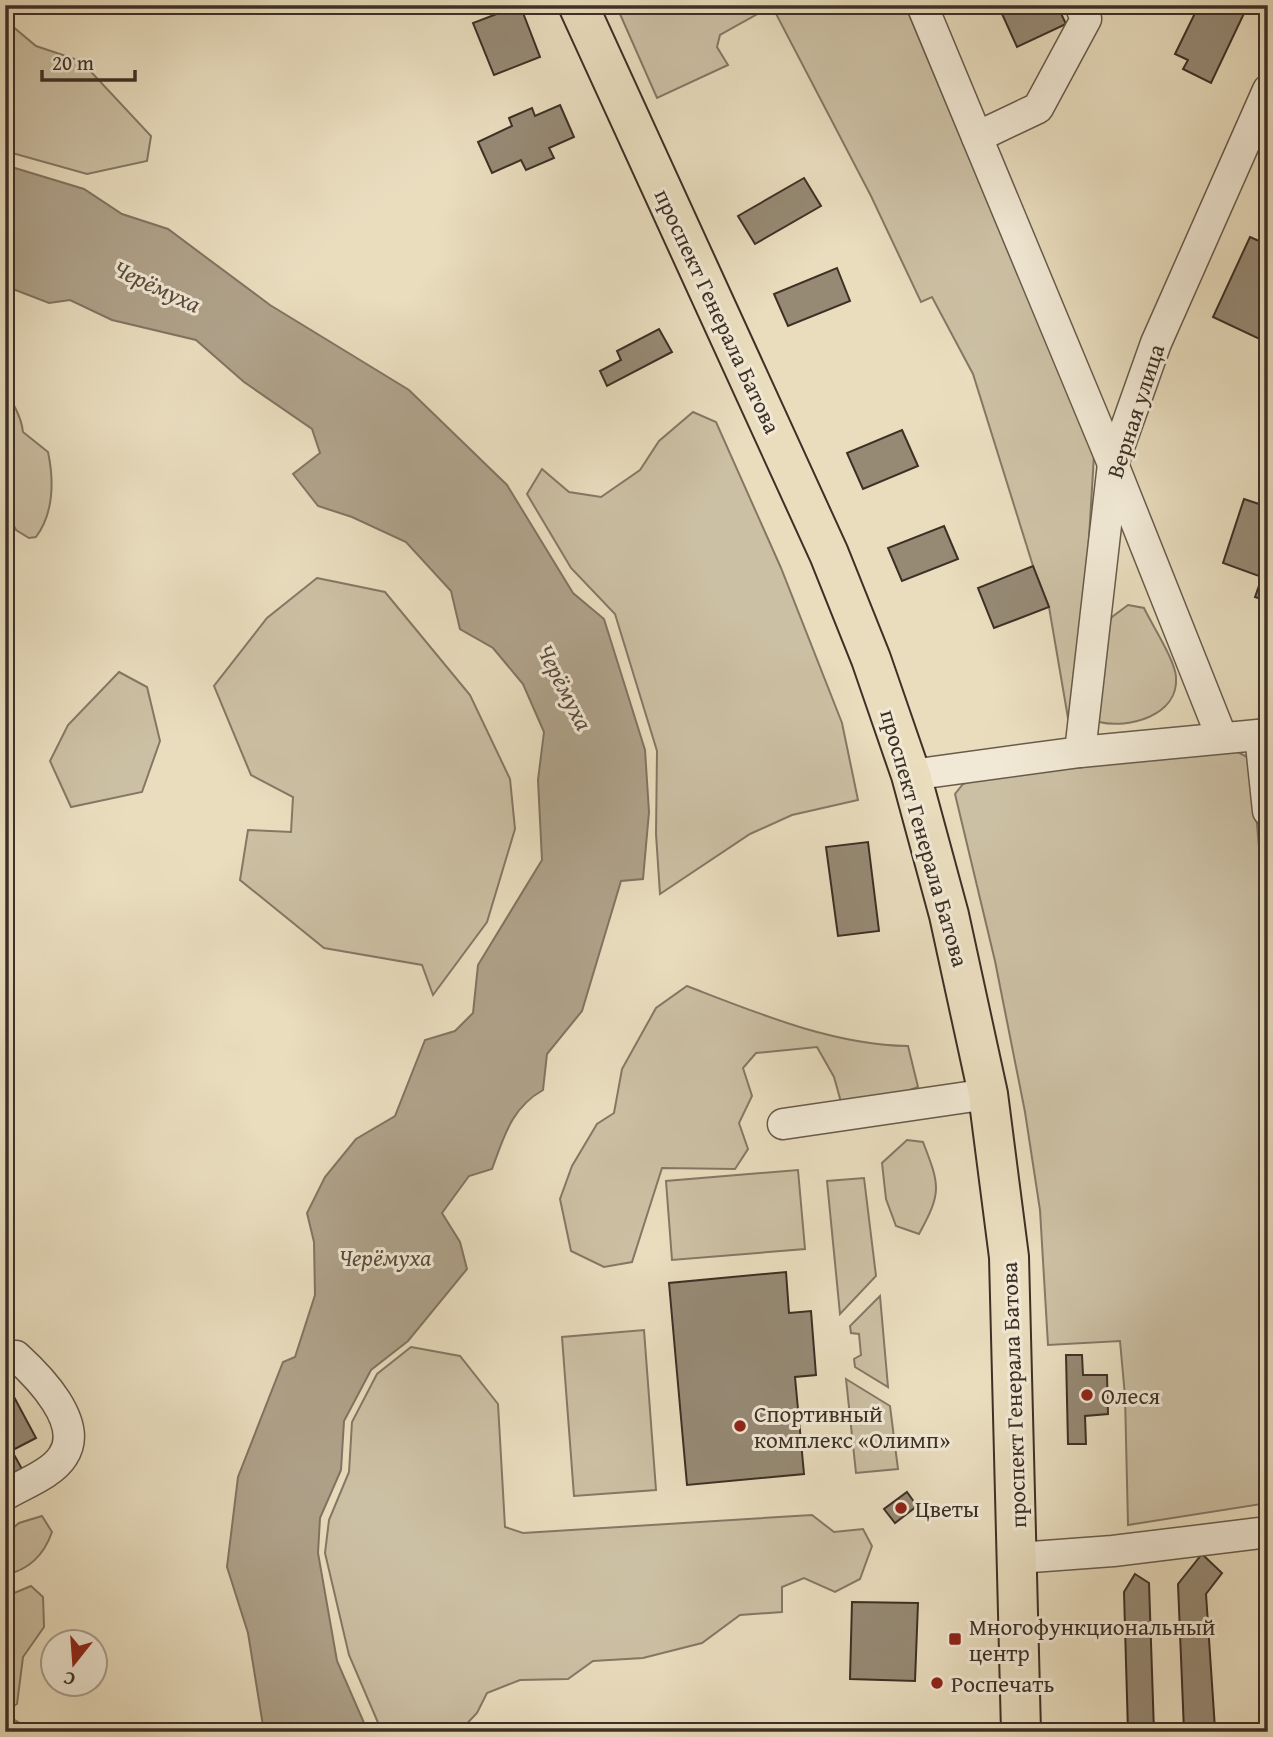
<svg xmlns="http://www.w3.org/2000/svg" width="1273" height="1737" viewBox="0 0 1273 1737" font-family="'Gentium Book Plus',serif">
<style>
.green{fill:#ccc0a4;stroke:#847865;stroke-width:2}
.water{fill:#afa28a;stroke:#817462;stroke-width:2}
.building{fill:#968a75;stroke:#3d3026;stroke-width:2}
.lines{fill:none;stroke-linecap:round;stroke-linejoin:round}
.minor-casing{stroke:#685b4c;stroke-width:33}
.major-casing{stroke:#3d3026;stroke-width:42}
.minor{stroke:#f1e9d5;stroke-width:30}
.major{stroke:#e9ddbe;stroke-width:38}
.poi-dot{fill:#8f2418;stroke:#f1e9d5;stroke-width:2.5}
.labels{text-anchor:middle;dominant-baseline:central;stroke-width:6;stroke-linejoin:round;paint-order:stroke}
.street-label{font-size:23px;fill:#3d3026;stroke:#f1e9d5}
.poi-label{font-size:23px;fill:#3d3026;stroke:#f1e9d5;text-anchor:start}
.water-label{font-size:24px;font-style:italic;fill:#5a4c3f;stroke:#f1e9d5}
</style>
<rect width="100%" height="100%" fill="#e9ddbe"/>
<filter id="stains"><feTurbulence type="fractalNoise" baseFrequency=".00286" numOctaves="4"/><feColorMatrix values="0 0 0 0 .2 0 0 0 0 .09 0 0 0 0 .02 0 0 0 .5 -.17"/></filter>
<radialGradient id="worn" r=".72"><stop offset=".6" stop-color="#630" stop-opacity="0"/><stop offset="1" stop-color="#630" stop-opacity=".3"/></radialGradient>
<g class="green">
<polygon points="616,5 905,5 1094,455 1085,605 1069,724 1049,607 1033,566 973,374 932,297 921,302 871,196 772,6 720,35 717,47 728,65 657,98"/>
<polygon points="5,20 36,46 81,61 151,136 147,161 87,174 5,151"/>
<path d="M5 373 9 376C6 406 20 405 23 432L48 452C54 480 54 513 36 537L29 538 16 530 5 508Z"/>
<polygon points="693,412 716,422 781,568 842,723 858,800 792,815 750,834 660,894 656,834 657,751 615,614 571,568 527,494 542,469 569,492 601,497 640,470 659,441"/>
<polygon points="317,578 385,592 470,695 510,779 515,829 487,922 433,995 422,965 324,948 240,880 248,830 291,832 293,797 251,775 214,686 267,618"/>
<path d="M1128 605 1144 608C1152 625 1175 660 1176 677 1179 716 1128 729 1099 722L1095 712 1107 626 1112 617Z"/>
<polygon points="119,672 147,687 160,741 142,792 71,807 50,761 68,725"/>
<polygon points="1230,748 1251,759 1268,945 1268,1503 1128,1525 1125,1396 1120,1341 1048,1345 1040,1210 1025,1112 995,961 955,794 963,784 976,780"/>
<path d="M687 986C757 1013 833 1045 908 1046L918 1087 874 1104 841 1102 834 1077 817 1047 756 1053 743 1068 752 1096 739 1123 748 1149 735 1169 662 1168 632 1262 604 1267 571 1251 560 1199 572 1166 597 1124 614 1113 622 1069 656 1008Z"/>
<path d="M907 1140 923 1142C940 1186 942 1192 919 1234L896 1226 886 1199 882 1163Z"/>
<polygon points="798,1170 805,1249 672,1260 666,1181"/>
<polygon points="864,1178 876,1276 840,1314 827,1181"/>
<polygon points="880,1296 888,1387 855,1367 854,1359 861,1355 859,1334 851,1333 850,1326"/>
<polygon points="644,1330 656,1490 574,1496 562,1337"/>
<polygon points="411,1347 460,1356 498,1404 505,1527 523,1533 812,1515 834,1532 863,1529 872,1546 860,1579 835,1592 804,1578 782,1587 782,1612 740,1615 702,1643 643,1658 593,1661 568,1679 520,1680 487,1693 477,1713 459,1732 382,1732 349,1655 325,1553 329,1520 349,1472 352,1422 377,1374"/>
<polygon points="846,1379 890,1406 898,1469 856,1473"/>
<path d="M42 1516 52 1532C44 1555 29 1570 5 1575V1535L19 1523Z"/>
<polygon points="31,1586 43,1597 44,1627 23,1657 17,1704 5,1711 5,1610 14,1593"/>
<polygon points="5,1714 21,1724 23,1732 5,1732"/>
</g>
<path class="water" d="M5 165 84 189 122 214 168 229 270 305 409 390 507 485 573 593 604 619 645 750 649 812 643 879 621 881 582 1011 547 1054 543 1090C511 1108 504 1137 492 1169L469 1176 442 1213 460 1242 467 1269 408 1341 371 1370 344 1421 341 1470 320 1518 318 1553 337 1661 368 1732H264L248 1633 227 1567 238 1477 283 1362 295 1357 315 1295 314 1242 307 1213 325 1177 356 1139 395 1116 425 1040 455 1031 473 1013 478 965 542 860 538 780 544 732 523 684 493 648 460 629 451 591 406 542 352 517 318 506 293 474 320 453 312 429 244 382 196 340 112 320 70 300 49 303 5 286Z"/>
<g class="building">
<polygon points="520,5 540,57 494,75 473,23"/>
<polygon points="998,5 1057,5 1066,24 1017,47"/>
<polygon points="1199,5 1248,5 1211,83 1183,69 1188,60 1175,54"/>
<polygon points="560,105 574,137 549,148 554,158 526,170 521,160 492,173 478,142 512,126 509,118 532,108 535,116"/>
<polygon points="804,178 821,206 755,244 738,216"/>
<polygon points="1250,237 1268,245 1268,343 1213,317"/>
<polygon points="837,268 850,301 788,326 774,294"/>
<polygon points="659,329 672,352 607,386 600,371 621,360 617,351"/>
<polygon points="902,430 918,466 863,489 847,453"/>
<polygon points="1244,499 1268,507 1268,601 1255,597 1262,577 1223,563"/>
<polygon points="944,526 958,559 902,581 888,548"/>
<polygon points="1033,566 1049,607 994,628 978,588"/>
<polygon points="868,842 879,931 838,936 826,847"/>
<polygon points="786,1272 789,1313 811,1311 816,1375 795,1377 804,1474 687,1485 669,1283"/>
<polygon points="1066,1355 1082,1355 1083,1375 1107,1375 1108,1414 1085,1416 1086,1444 1068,1444"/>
<polygon points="6,1382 36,1438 5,1454 5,1382"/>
<polygon points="12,1451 22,1469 12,1474 5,1461 5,1454"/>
<polygon points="907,1492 917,1506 895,1523 884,1509"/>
<polygon points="1202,1554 1222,1573 1206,1594 1215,1729 1184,1731 1178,1584"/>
<polygon points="1135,1574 1149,1583 1154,1732 1128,1732 1124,1592"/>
<polygon points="852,1602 918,1603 915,1681 850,1679"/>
</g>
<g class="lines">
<defs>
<g id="minor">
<polyline points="922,5 1113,464 1222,738"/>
<polyline points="977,137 1038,108 1086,19 1080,5"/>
<polyline points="1260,735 1268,811"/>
<polyline points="1080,752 1113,464 1156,343 1268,90"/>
<polyline points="911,775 1080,752 1268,734"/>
<polyline points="783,1124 988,1094"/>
<path d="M5 1356H16C38 1376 85 1423 63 1456 52 1474 23 1484 5 1495"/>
<polyline points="1018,1558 1113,1551 1268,1532"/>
</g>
<polyline id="major" points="578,5 829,554 871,659 911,775 949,915 988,1094 1009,1257 1021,1732"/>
</defs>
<use href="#minor" class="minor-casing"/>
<use href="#major" class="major-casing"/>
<use href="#minor" class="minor"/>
<use href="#major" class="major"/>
</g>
<g class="poi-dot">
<circle cx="1087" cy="1395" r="7"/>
<circle cx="740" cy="1426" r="7"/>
<circle cx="901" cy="1508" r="7"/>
<rect x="948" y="1632" width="14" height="14" rx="3.5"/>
<circle cx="937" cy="1683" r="7"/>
</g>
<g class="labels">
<g class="street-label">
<text transform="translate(718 311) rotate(65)">проспект Генерала Батова</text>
<text transform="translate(1135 411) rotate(-72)">Верная улица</text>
<text transform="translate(925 838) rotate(74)">проспект Генерала Батова</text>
<text transform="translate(1013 1395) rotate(-92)">проспект Генерала Батова</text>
</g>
<g class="poi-label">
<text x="1101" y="1395">Олеся</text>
<text x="754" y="1413">Спортивный<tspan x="754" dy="26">комплекс «Олимп»</tspan></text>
<text x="915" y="1508">Цветы</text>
<text x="969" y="1626">Многофункциональный<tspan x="969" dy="26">центр</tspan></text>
<text x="951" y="1683">Роспечать</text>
</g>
<g class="water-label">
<text transform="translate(157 286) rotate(25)">Черёмуха</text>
<text transform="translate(565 687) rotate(63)">Черёмуха</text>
<text x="385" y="1257">Черёмуха</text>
</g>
</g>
<rect width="1273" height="1737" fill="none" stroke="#e9ddbe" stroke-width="28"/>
<rect x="7" y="7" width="1259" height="1723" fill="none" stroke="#3d3026" stroke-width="3.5"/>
<rect x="14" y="14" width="1245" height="1709" fill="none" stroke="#3d3026" stroke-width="2"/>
<g transform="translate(74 1663) rotate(197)"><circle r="33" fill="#f1e9d5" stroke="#a99f8f" stroke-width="2"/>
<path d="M0-5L12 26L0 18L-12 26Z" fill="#8f2418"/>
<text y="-10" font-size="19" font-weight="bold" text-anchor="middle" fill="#3d3026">С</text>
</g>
<path d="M42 70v10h93v-10" fill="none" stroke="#3d3026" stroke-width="3.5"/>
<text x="52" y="70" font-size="21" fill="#3d3026" stroke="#f1e9d5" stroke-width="5" paint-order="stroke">20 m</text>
<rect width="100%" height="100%" filter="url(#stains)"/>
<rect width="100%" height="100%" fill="url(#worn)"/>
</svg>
